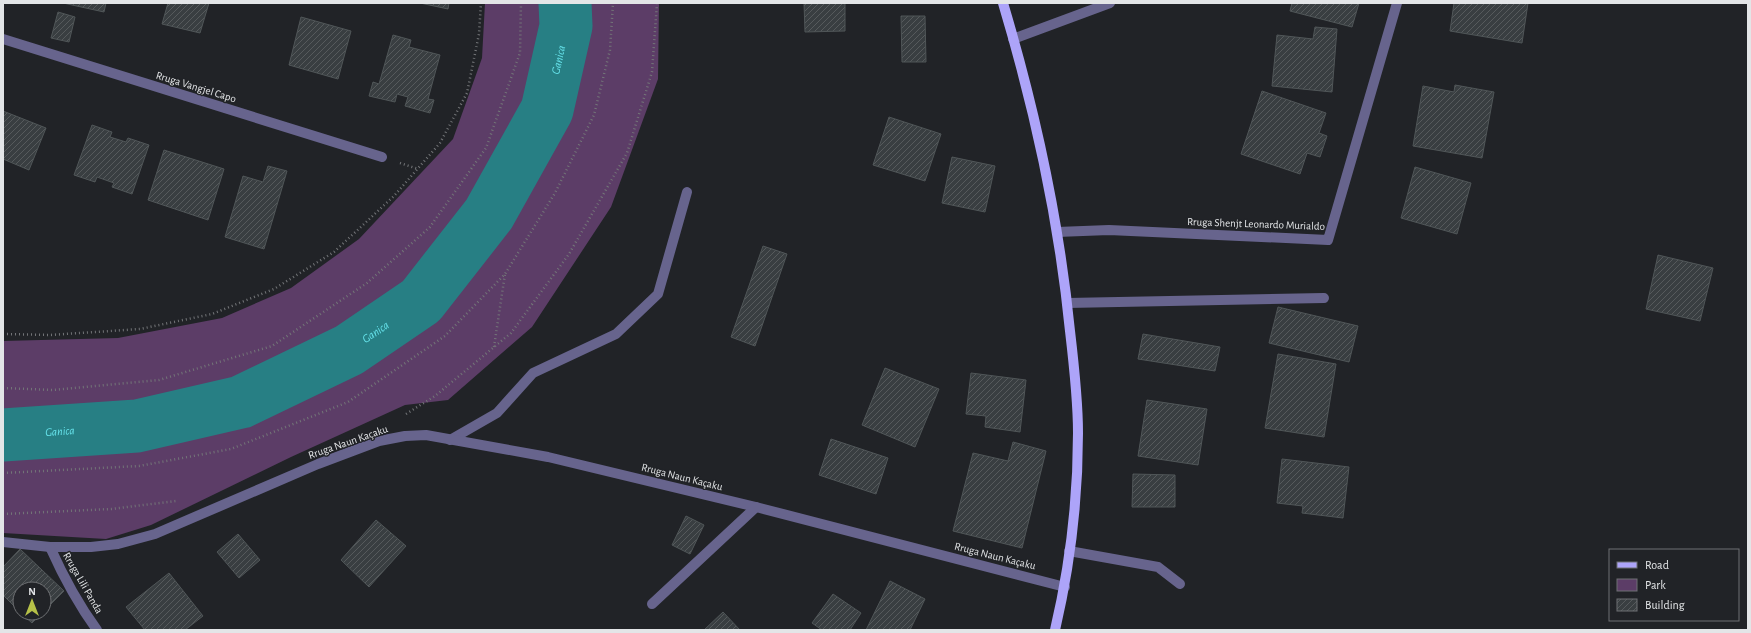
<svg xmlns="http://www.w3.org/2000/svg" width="1751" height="633" viewBox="0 0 1751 633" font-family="'Alegreya Sans',sans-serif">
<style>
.green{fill:#5c3d67}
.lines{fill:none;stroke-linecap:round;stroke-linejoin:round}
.river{stroke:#277f84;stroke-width:53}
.building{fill:url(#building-hatch);stroke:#505658}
.path{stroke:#737578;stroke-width:2.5;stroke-dasharray:1 3;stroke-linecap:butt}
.minor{stroke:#67648d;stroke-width:10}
.major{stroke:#ada4f9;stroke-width:10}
.labels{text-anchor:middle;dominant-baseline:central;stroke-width:3;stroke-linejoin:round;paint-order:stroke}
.street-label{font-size:11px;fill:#e3e5e7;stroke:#212327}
.water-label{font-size:12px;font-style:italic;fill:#65e1e9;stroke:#212327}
</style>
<defs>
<pattern id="building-hatch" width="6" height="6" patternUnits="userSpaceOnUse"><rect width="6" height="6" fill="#393e41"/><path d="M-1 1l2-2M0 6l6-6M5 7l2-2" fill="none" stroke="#565a5c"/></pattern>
</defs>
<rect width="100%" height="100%" fill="#212327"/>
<polygon class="green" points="485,3 659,3 658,79 611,207 532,327 448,400 405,405 291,457 151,525 106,539 3,533 3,341 118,338 222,318 291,288 359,239 453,139 482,58"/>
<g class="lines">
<path class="river" id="s1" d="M3 435 137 426 241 402 349 350 421 301 489 214 547 110 566 26 565 3"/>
</g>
<g class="building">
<polygon points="63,3 106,3 104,12"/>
<polygon points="168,3 209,3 200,33 162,24"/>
<polygon points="420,3 449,3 448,9"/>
<polygon points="804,3 845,3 845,31 805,32"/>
<polygon points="1292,3 1359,3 1352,27 1290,11"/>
<polygon points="1454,3 1528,3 1522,43 1450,31"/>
<polygon points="58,12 75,17 69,42 51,38"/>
<polygon points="901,16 925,16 926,62 902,62"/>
<polygon points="301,17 351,31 338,79 289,65"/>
<polygon points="1315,27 1337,29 1332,92 1272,86 1277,35 1313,39"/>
<polygon points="393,35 411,40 409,47 440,55 428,99 434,100 430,113 405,106 408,97 397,94 395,102 369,96 373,82 379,84"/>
<polygon points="1455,85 1494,92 1482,158 1413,146 1423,86 1454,92"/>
<polygon points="1262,91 1326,113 1319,133 1327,136 1320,157 1307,153 1300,174 1241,154"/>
<polygon points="3,111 46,128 29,170 3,159"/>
<polygon points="889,117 941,134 925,181 873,165"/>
<polygon points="92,125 112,132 110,137 126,142 128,138 149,145 132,194 112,187 114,183 97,177 95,182 74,175"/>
<polygon points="164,150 224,169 208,220 148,200"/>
<polygon points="952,157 995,166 985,212 942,203"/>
<polygon points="268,166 287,171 264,249 225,237 243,176 263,182"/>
<polygon points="1415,167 1471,183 1457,234 1401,218"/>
<polygon points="763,246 787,254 755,346 731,337"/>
<polygon points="1658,255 1713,268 1700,321 1646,309"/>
<polygon points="1278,307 1358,326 1349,362 1269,343"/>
<polygon points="1143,334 1220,347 1215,371 1138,359"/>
<polygon points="1278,354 1336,364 1324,437 1265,428"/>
<polygon points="885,368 939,389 915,447 862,425"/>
<polygon points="971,373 1026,380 1020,432 985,427 986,416 966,414"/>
<polygon points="1147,400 1207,409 1198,465 1138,456"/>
<polygon points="831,439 888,458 876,494 819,475"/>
<polygon points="1013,442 1046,451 1022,548 953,531 973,453 1008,461"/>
<polygon points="1282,459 1349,467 1343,518 1302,513 1303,506 1277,503"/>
<polygon points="1133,474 1175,475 1175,507 1132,507"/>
<polygon points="686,516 704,525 690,554 672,545"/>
<polygon points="376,520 406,546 369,587 341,560"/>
<polygon points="238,534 260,560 239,578 217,552"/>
<polygon points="20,549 64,591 44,611 44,589 20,589 20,612 3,595 3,567"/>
<polygon points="169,573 203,616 185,630 145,630 126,607"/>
<polygon points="890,581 925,599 910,630 866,630"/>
<polygon points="833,594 861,613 850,630 822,630 812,623"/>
<polygon points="723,612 740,630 704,630"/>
<polygon points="21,613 42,613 32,623"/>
</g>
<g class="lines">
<g class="path">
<polyline points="400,163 418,169"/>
<polyline points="3,334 50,335 140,329 212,314 274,289 334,252 394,196 440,143 467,93 479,34 481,3"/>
<polyline points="494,347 505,274"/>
<polyline points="3,388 53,390 159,380 272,346 367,283 430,227 486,148 520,53 521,3"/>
<polyline points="406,414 435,396 511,333 569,254 627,153 652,72 657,3"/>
<polyline points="3,473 139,466 231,449 348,402 445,336 505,274 555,193 594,115 610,50 613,3"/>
<polyline points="3,514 111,509 176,501"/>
</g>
<g class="minor">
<polyline points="3,39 382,157"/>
<polyline points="1013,39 1110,3"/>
<polyline points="1057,232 1109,230 1328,240 1397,3"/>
<polyline points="1067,303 1324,298"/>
<polyline points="450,440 497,413 533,373 616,334 658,294 687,192"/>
<polyline points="3,542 50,547 91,547 118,544 155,534 318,464 379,441 405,436 426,435 548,457 756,507 1065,587"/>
<path d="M50 547C63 576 78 604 97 630"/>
<polyline points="1069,551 1158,567 1180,584"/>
<polyline points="652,604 756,507"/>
</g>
<path class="major" d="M1003 3C1035 110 1059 220 1070 331 1074 365 1078 400 1078 433 1078 499 1070 566 1055 630"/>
</g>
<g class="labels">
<g class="street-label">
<text transform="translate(196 87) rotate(17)">Rruga Vangjel Capo</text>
<text transform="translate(1256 224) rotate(2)">Rruga Shenjt Leonardo Murialdo</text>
<text transform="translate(348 442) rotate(-19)">Rruga Naun Kaçaku</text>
<text transform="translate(682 477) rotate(14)">Rruga Naun Kaçaku</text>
<text transform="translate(995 556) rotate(14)">Rruga Naun Kaçaku</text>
<text transform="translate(83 583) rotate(60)">Rruga Lili Panda</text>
</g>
<g class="water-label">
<text stroke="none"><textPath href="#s1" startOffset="729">Ganica</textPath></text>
<text stroke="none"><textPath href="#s1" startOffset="393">Ganica</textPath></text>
<text stroke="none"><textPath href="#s1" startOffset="57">Ganica</textPath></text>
</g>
</g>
<rect width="1751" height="633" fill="none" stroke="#e3e5e7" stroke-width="8"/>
<rect x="1609" y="549" width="130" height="72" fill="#212327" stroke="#6f7174"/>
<rect x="1617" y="562" width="20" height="6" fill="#ada4f9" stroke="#6f7174"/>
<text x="1645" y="569" font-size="12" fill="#e3e5e7">Road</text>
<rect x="1617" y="579" width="20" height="12" fill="#5c3d67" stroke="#6f7174"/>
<text x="1645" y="589" font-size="12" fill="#e3e5e7">Park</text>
<rect x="1617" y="599" width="20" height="12" fill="url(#building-hatch)" stroke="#6f7174"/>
<text x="1645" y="609" font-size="12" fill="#e3e5e7">Building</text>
<g transform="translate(32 601)"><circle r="19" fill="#212327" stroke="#6f7174"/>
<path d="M0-3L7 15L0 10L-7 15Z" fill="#b6c148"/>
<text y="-6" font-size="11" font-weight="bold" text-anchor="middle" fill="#e3e5e7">N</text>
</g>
</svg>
